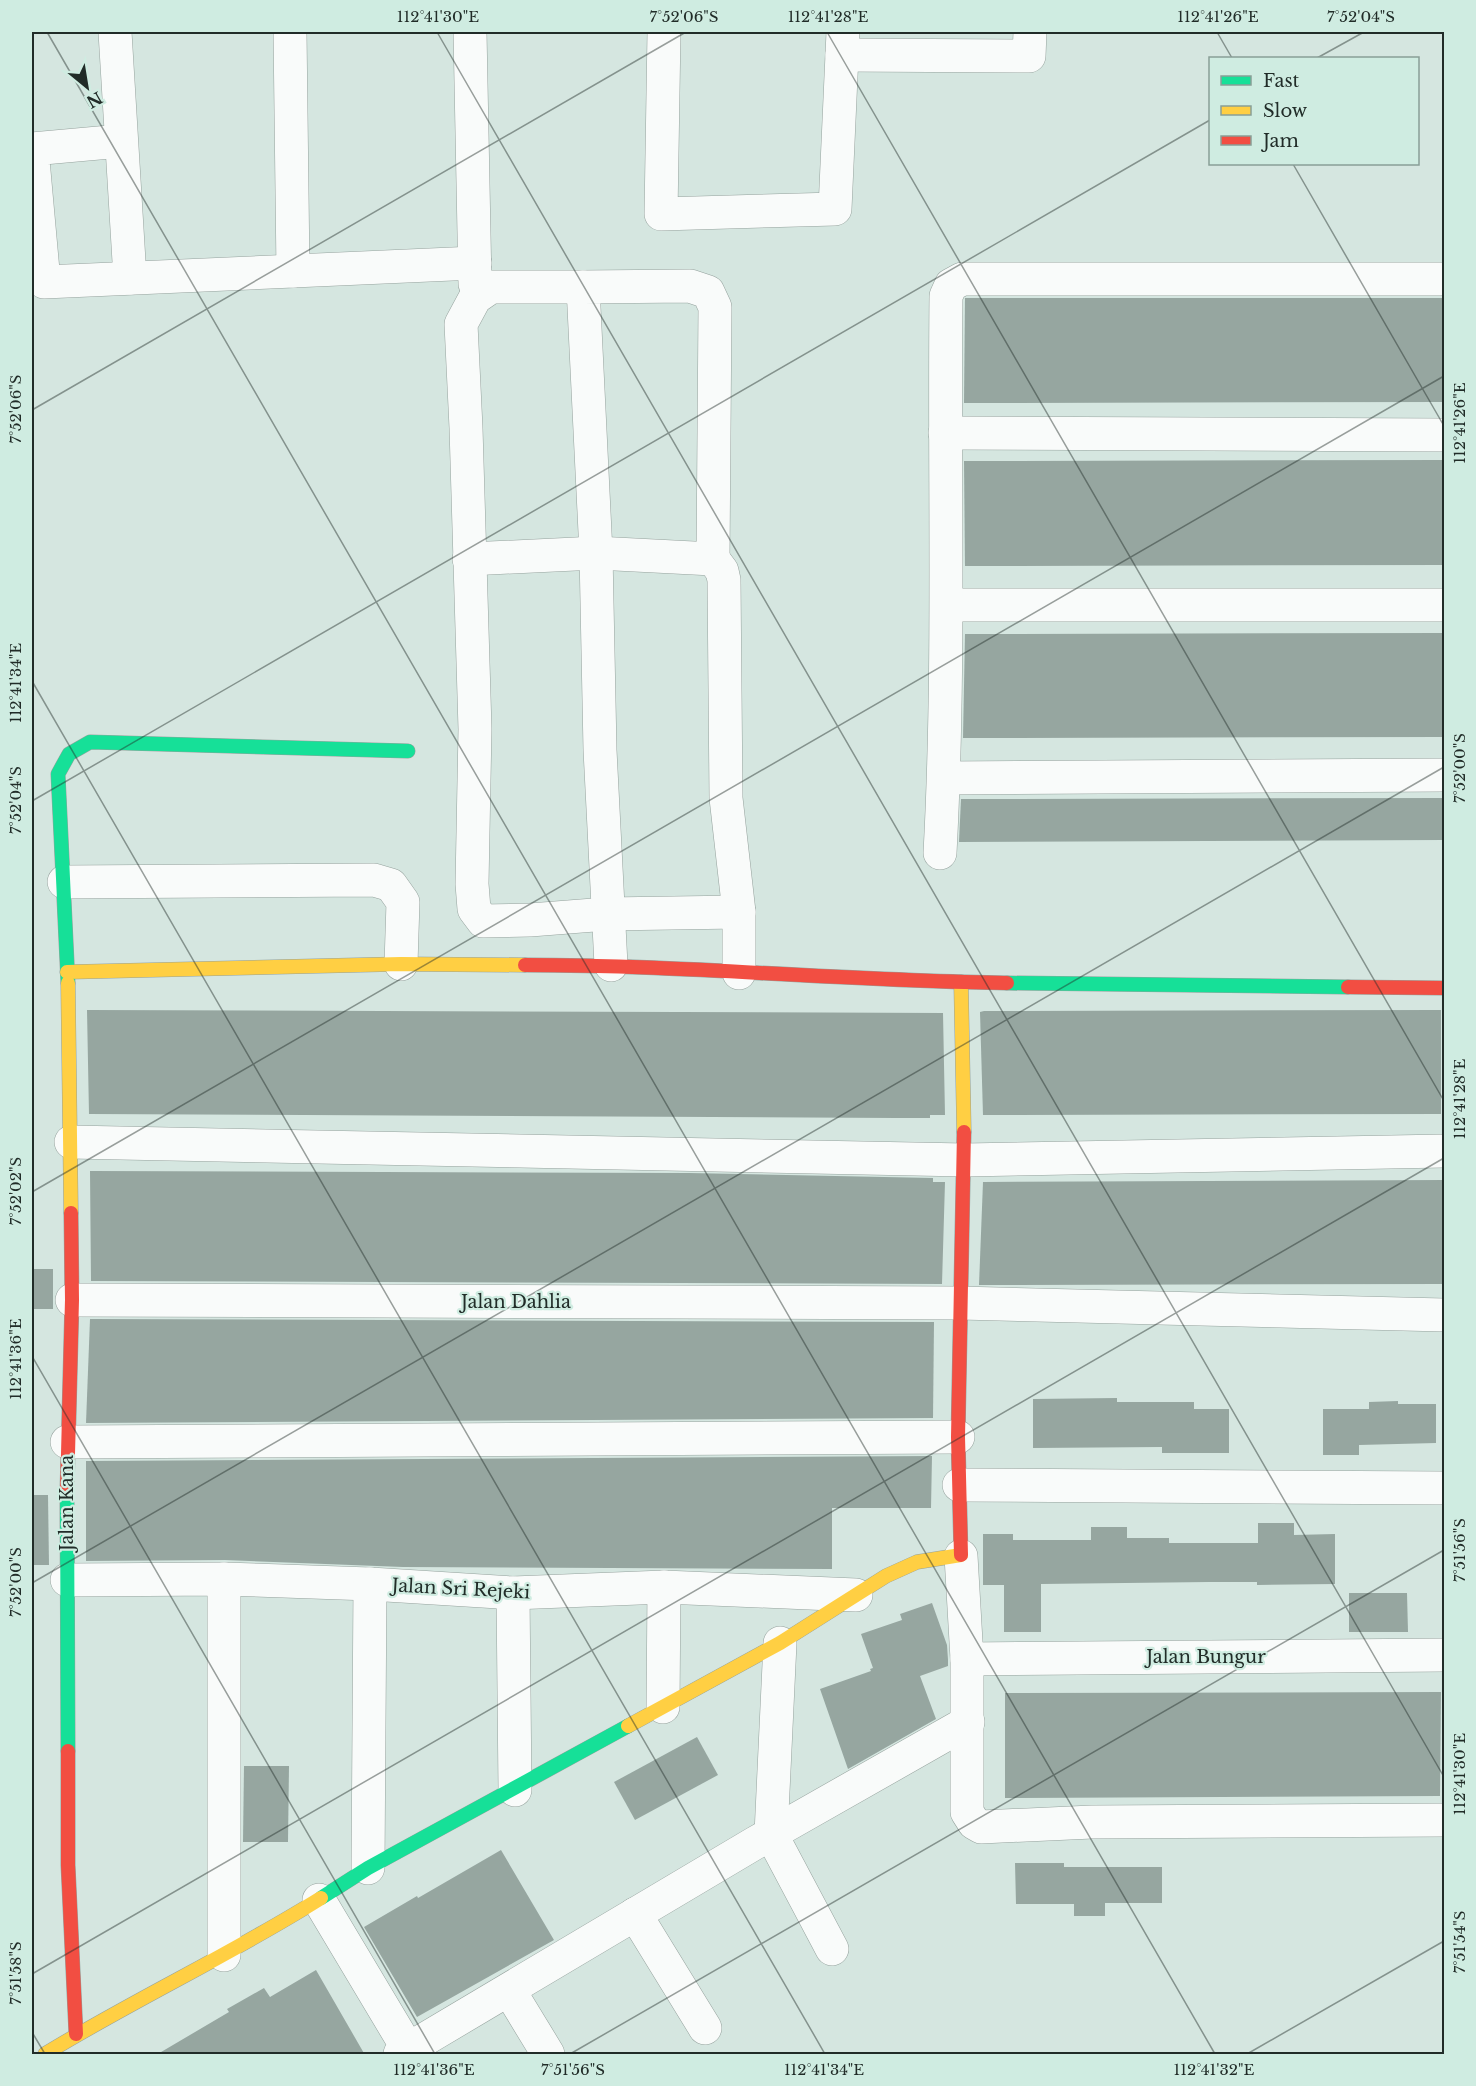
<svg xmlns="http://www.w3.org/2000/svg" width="1476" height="2086" viewBox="0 0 1476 2086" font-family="'Libre Baskerville',serif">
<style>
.building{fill:#96a6a0}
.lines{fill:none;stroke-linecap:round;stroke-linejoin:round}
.street-casing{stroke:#95a29d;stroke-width:34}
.fast-casing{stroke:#95a29d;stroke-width:15}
.slow-casing{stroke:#95a29d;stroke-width:15}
.jam-casing{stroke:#95a29d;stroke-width:15}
.street{stroke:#f9fbfa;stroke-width:33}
.fast{stroke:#16e098;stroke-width:14}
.slow{stroke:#ffcf43;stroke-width:14}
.jam{stroke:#f24e42;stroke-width:14}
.ticks{fill:none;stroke:#212c28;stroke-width:1.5;stroke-opacity:0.45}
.labels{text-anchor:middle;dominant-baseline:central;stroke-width:4.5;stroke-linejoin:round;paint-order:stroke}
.street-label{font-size:18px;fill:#212c28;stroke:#cfece1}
.neatline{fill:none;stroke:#212c28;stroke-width:2}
.ticks-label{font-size:15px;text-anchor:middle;fill:#212c28}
</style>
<rect width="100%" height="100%" fill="#d5e6e0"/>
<g class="building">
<polygon points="965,298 1444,298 1444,402 964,403"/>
<polygon points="1444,460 1444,565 965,566 964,461"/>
<polygon points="1444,633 1444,737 963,738 965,634"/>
<polygon points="1444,798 1444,840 959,842 961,799"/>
<polygon points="87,1010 943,1013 945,1115 930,1115 930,1118 897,1118 89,1114"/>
<polygon points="1441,1010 1441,1114 983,1115 980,1012 984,1011"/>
<polygon points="90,1171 689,1173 933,1178 933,1182 945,1182 942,1284 91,1281"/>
<polygon points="1444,1180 1444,1284 979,1285 983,1182"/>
<rect x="32" y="1269" width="21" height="40"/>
<polygon points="90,1319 934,1322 933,1418 86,1423"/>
<polygon points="1117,1398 1117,1402 1194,1402 1194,1409 1229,1409 1229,1453 1162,1453 1162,1447 1033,1448 1033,1399"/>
<polygon points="1398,1401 1398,1404 1436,1404 1436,1443 1359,1445 1359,1455 1323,1455 1323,1409 1369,1409 1369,1402"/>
<polygon points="932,1456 931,1508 832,1508 832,1569 403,1567 225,1560 86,1561 86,1461"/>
<polygon points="32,1495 48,1495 49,1565 32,1565"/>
<polygon points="1258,1523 1294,1523 1294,1535 1335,1534 1335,1584 1257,1585 1257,1582 1209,1582 1041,1584 1041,1632 1004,1632 1004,1585 983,1585 983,1534 1013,1534 1013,1540 1091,1540 1091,1527 1127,1527 1127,1538 1169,1538 1169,1543 1258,1543"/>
<polygon points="1349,1593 1407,1593 1408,1632 1349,1632"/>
<polygon points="932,1603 947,1645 948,1660 948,1666 920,1676 936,1719 848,1769 820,1689 871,1671 870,1669 873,1668 861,1634 902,1620 900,1614"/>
<polygon points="1441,1692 1440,1796 1005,1798 1005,1693"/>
<polygon points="697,1737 718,1775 635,1820 614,1782"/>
<polygon points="244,1766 289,1766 288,1842 243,1842"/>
<polygon points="501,1850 554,1940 417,2017 364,1927 417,1896 418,1898"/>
<polygon points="1015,1863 1064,1863 1064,1867 1162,1867 1162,1903 1105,1903 1105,1916 1074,1916 1074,1904 1016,1904"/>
<polygon points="316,1970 365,2055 156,2055 229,2012 227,2009 264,1988 270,1997"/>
</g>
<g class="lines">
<defs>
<g id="street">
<polyline points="115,32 130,278"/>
<polyline points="290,32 293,271"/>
<polyline points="470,32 475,284"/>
<polyline points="664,32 661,214 835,209 843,32"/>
<polyline points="842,55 1029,56 1030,32"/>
<polyline points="121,141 32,149 44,282 475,263"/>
<polyline points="583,287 491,287 475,298 461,324 466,428 475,729 472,884 474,909 483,921 530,920 607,914 739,912"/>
<polyline points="945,433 1444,435"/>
<polyline points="469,559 596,553 713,559 722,571 724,580 726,798 739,912 739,973"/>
<polyline points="947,605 1444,605"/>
<polyline points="944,778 1444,775"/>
<path d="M940 853C950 668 944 482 946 296L951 285 962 279H1444"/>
<polyline points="64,882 374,880 391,885 403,902 401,964"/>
<polyline points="611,965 600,750 596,553 583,287 690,286 708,292 715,307 713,559"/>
<polyline points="71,1142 965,1160 1444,1151"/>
<polyline points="72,1300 960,1303 1444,1315"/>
<polyline points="67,1442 958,1437"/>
<polyline points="959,1485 1444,1488"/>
<polyline points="961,1556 967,1659 967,1812 974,1823 981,1827 1092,1822 1444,1820"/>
<polyline points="67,1580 224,1579 370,1584 513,1593 664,1587 856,1595"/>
<polyline points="513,1593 515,1790"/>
<polyline points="780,1643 771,1834 832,1949"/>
<polyline points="967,1659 1444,1655"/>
<polyline points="663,1707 664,1587"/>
<polyline points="368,1868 370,1584"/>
<polyline points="319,1900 411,2054"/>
<polyline points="635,1914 705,2028"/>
<polyline points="224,1955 224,1579"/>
<polyline points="509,1990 548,2054"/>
<polyline points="400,2054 755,1843 968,1722"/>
</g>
<g id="fast">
<polyline points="68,983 58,774 69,754 90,742 408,751"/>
<polyline points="1007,983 1348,987"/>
<polyline points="67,1492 68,1751"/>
<polyline points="321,1898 368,1868 628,1726"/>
</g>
<g id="slow">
<polyline points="67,972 401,964 525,965"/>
<polyline points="961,982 964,1132"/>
<polyline points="68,983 71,1213"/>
<polyline points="628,1726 780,1643 886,1576 917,1562 961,1555"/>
<path d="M45 2054C135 1999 232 1954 321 1898"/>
</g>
<g id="jam">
<path d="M525 965C686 965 846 981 1007 983"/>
<polyline points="1348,987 1444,988"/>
<polyline points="67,1492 72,1300 71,1213"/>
<polyline points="961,1555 958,1437 964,1132"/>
<polyline points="68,1751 68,1865 76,2034"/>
</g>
</defs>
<use href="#street" class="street-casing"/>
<use href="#fast" class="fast-casing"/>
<use href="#slow" class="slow-casing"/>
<use href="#jam" class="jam-casing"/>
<use href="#street" class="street"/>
<use href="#fast" class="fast"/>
<use href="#slow" class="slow"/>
<use href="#jam" class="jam"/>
</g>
<path class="ticks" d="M47 32 1215 2054M437 32 1444 1777M827 32 1444 1101M1217 32 1232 58M1317 58 1364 32M1293 164 1444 426M32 410 686 32M32 681 825 2054M32 801 1210 120M32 1192 1444 376M32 1356 435 2054M32 1583 1444 767M32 1974 1444 1158M32 2032 45 2054M570 2054 1444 1550M1247 2054 1444 1941"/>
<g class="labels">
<g class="street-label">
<text x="516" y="1302">Jalan Dahlia</text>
<text transform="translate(67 1503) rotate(-90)">Jalan Kana</text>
<text transform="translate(461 1589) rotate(3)">Jalan Sri Rejeki</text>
<text x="1206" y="1657">Jalan Bungur</text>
</g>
</g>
<rect width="1476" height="2086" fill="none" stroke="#cfece1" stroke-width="66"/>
<rect x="1209" y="57" width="210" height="108" fill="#cfece1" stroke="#899f97" stroke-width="1.5"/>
<rect x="1221" y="76" width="30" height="9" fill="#16e098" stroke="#899f97" stroke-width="1.5"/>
<text x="1263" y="87" font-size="18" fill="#212c28">Fast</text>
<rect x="1221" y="106" width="30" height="9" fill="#ffcf43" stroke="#899f97" stroke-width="1.5"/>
<text x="1263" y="117" font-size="18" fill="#212c28">Slow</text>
<rect x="1221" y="136" width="30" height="9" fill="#f24e42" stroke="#899f97" stroke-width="1.5"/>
<text x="1263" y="147" font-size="18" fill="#212c28">Jam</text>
<g transform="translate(87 87) rotate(150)" stroke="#cfece1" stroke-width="4.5" paint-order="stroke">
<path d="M0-4.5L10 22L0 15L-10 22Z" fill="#212c28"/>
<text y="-9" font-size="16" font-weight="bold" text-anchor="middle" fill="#212c28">N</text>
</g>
<rect x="33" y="33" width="1410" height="2020" class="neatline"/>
<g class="ticks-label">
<text x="438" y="22">112°41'30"E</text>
<text x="684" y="22">7°52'06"S</text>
<text x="828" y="22">112°41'28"E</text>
<text x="1218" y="22">112°41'26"E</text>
<text x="1361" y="22">7°52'04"S</text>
<text transform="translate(16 409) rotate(-90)" y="5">7°52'06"S</text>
<text transform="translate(1460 423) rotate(-90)" y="5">112°41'26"E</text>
<text transform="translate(16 683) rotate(-90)" y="5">112°41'34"E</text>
<text transform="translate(1460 768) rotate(-90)" y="5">7°52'00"S</text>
<text transform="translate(16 800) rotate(-90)" y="5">7°52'04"S</text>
<text transform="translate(1460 1099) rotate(-90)" y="5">112°41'28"E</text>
<text transform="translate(16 1191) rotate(-90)" y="5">7°52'02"S</text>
<text transform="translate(16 1359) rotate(-90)" y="5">112°41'36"E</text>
<text transform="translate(1460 1550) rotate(-90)" y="5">7°51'56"S</text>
<text transform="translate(16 1582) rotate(-90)" y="5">7°52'00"S</text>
<text transform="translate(1460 1774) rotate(-90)" y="5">112°41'30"E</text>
<text transform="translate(1460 1942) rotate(-90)" y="5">7°51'54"S</text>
<text transform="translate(16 1973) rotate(-90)" y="5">7°51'58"S</text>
<text x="434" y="2075">112°41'36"E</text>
<text x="573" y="2075">7°51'56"S</text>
<text x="824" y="2075">112°41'34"E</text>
<text x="1214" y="2075">112°41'32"E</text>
</g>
</svg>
